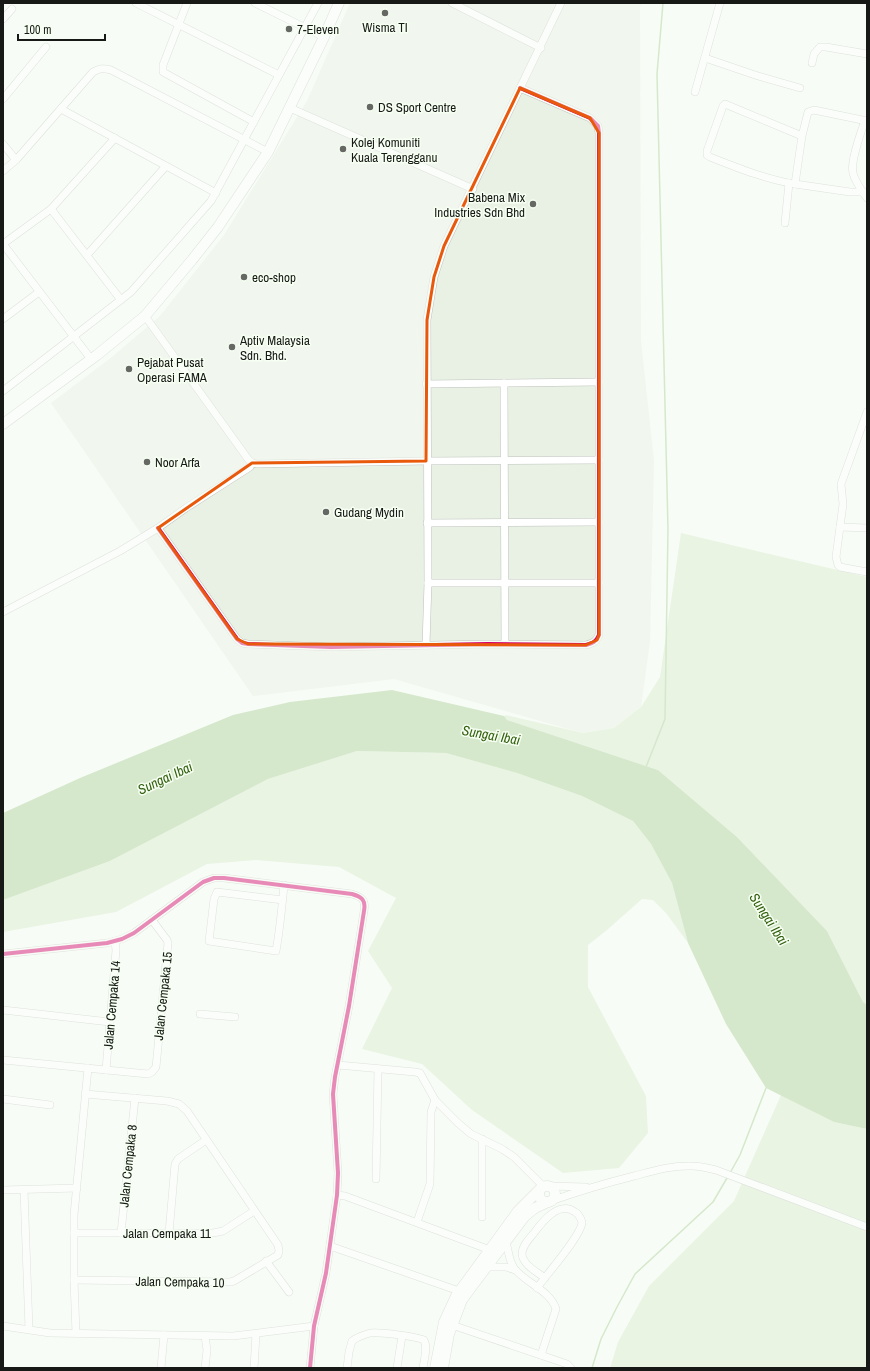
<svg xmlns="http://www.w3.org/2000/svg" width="870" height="1371" viewBox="0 0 870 1371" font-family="'Archivo Narrow',sans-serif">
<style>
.built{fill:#e8f1e4}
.green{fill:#d7eacd}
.water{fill:#acd199}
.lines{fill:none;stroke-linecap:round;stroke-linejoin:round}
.stream{stroke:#acd199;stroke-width:1.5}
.street-casing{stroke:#bfc3be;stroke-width:8}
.secondary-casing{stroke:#bfc3be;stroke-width:11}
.street{stroke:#fefffe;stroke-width:7}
.secondary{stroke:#fefffe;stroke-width:10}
.cycleway-casing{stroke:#f6fff2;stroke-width:6}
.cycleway{stroke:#d6006c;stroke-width:4}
.marked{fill:none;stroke:#e8590c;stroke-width:3;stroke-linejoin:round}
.poi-dot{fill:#656863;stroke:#f6fff2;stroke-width:1.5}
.labels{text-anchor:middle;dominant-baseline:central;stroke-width:3;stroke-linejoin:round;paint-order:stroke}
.poi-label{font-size:13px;fill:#161915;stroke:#f6fff2;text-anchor:start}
.street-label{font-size:13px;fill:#161915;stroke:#f6fff2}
.water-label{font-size:14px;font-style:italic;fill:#32600e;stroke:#f6fff2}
</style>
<rect width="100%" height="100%" fill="#f7fcf5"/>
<polygon class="built" points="350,3 641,3 640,7 641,341 654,461 650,641 641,707 614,728 582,733 394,679 253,696 51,403 112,357 160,316 224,235 307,101"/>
<g class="green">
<polygon points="681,533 867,577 867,1005 863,1002 827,931 737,837 658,770 507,720 504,717 505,715 510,716 583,733 614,728 641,707 660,677"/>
<polygon points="357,751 446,753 517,773 582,796 633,821 651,844 672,883 688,943 666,913 653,900 642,899 607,930 588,945 588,987 646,1096 648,1133 619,1168 563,1173 472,1110 422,1064 362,1049 392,988 368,951 396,898 339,867 256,860 207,864 116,912 3,932 3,900 110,861 268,779"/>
<polygon points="781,1095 834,1122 867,1129 867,1368 610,1368 618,1342 649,1286 734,1201"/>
</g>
<polygon class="water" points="392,690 504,716 507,720 658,770 737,837 827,931 863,1002 867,1005 867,1129 834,1122 766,1088 726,1024 688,943 672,883 651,844 633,821 582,796 517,773 446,753 357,751 268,779 110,861 3,900 3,813 80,778 233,715 290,702"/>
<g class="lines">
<g class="stream">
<polyline points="646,767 665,719 668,529 657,74 663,3"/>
<polyline points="730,1173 740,1155 766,1088"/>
<polyline points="592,1368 601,1339 617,1307 635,1274 713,1202 727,1178"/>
</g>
<defs>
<g id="street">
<polyline points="136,3 279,75"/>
<polyline points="187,3 163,65 163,72 254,122"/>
<polyline points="255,3 324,37"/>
<polyline points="452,3 541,48"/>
<polyline points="3,19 12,9"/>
<polyline points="705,58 758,76 800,88"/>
<polyline points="812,63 814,54 820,47 826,47 867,54"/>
<polyline points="695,92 720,3"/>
<polyline points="3,99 46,47"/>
<polyline points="290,108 473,189"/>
<polyline points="61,109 216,193"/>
<path d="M865 120C861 133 850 161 853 173 855 182 862 191 867 198"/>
<path d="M802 136 725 104 723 106 707 151V155L710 157C738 168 765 179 795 184L802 136 808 112 814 110 867 121"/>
<polyline points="3,144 16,160"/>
<path d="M3 171 16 160 93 72C100 68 103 68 111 70L268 152"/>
<polyline points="795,184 850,192 863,192"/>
<polyline points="51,209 121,300"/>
<polyline points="785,223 789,183"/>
<polyline points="3,244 51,209 115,138"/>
<polyline points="3,244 91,359"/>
<polyline points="87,255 166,166"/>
<polyline points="145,316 248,459 252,463 257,464 426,461 599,460"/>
<polyline points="3,319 39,292"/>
<polyline points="504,383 505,644"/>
<polyline points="426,384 599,382"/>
<polyline points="3,391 131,292 211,201 318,3"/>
<polyline points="867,412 841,484 843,504 836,557 838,565 840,567 867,572"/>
<polyline points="427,523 599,522"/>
<polyline points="840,527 867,528"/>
<path d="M158 528 237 639 242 643 248 644 331 647 488 644 586 645C593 643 596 642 599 635V133L598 126 590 118 520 88"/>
<polyline points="428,583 599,583"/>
<polyline points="3,612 120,551 158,528 186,508 250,467 252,463"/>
<polyline points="426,645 428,583 427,320 434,277 444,246 561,3"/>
<path d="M283 900 217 892 214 899 209 941 276 951C280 929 282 907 284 885"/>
<path d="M3 954 107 943 122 939 134 933 203 882 214 878H224L352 894C362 897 366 900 364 911L349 1006 335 1077 333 1094 338 1173 337 1195 326 1273 314 1326 310 1368"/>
<polyline points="3,1010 110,1022"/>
<polyline points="200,1014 235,1017"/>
<polyline points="3,1060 148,1074 152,1072 156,1067 168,943 167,940 152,920"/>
<polyline points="338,1065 415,1072 420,1073 435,1100 458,1123 471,1134 502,1149 514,1157 543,1186"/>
<polyline points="106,1070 116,950 115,941"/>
<polyline points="3,1099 50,1105"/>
<polyline points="482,1139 482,1217"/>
<polyline points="376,1179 378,1069"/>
<polyline points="548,1186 586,1187"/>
<polyline points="3,1190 77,1188"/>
<polyline points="24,1190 29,1329"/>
<polyline points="337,1195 345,1196 490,1250"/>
<path d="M551 1201C579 1191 606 1183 634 1176 653 1171 673 1165 692 1166 700 1166 708 1168 716 1170L867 1227"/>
<polyline points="417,1222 430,1184 431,1112 435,1100"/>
<polyline points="74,1233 213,1233 223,1231 254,1211"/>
<polyline points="121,1233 135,1098"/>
<polyline points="169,1233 175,1164 178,1159 206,1140"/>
<path d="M506 1241C508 1249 509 1261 514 1268 525 1283 550 1290 556 1309L541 1355"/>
<polyline points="330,1246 459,1291"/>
<polyline points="266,1261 289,1292"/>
<polyline points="486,1267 506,1267 515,1270"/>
<polyline points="74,1280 230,1282 234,1281 278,1255 279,1251 278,1245 187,1111 179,1104 167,1101 85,1094"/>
<path d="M537 1288C546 1275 582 1235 582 1222 581 1219 579 1214 575 1212 559 1200 542 1222 534 1233 529 1239 522 1246 522 1254 523 1265 537 1272 545 1278"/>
<polyline points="449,1324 567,1364 571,1368"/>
<polyline points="3,1326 50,1333 233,1336 314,1326"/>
<polyline points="76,1333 74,1280 74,1215 88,1068"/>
<polyline points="161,1368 164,1335"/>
<polyline points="205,1368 207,1350 205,1336"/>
<polyline points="254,1368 256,1334"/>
<path d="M347 1368 349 1352 352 1341C357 1337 363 1335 370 1333 379 1332 415 1336 424 1340 428 1347 424 1360 423 1368"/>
<polyline points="397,1368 402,1336"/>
</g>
<g id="secondary">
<polyline points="3,424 97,355 145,316 192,260 218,227 268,152 324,37 339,3"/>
<circle cx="547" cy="1194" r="8"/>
<polyline points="435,1368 444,1322 456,1296 518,1211 541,1188"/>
<polyline points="443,1368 449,1334 462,1300 470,1289 525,1216 535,1208 548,1202"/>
</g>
</defs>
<use href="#street" class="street-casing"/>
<use href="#secondary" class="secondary-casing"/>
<use href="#street" class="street"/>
<use href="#secondary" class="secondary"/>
<defs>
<g id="cycleway">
<path d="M158 528 237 639 242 643 248 644 331 647 488 644 586 645C593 643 596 642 599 635V133L598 126 590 118 520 88"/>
<path d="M3 954 107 943 122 939 134 933 203 882 214 878H224L352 894C362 897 366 900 364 911L349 1006 335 1077 333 1094 338 1173 337 1195 326 1273 314 1326 310 1368"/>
</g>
</defs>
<use href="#cycleway" class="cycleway-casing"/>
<use href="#cycleway" class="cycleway"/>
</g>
<path d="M0 0H870V1371H0ZM520 88 590 118 599 133V635L597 640 586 645 248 644 237 639 158 528 252 463 426 461 427 320 434 277 444 246Z" fill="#f7fcf5" fill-opacity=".55" fill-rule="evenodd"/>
<path class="marked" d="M520 88 590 118 599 133V635L597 640 586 645 248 644 237 639 158 528 252 463 426 461 427 320 434 277 444 246Z"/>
<g class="poi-dot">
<circle cx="385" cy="13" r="4"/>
<circle cx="289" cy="29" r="4"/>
<circle cx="370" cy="107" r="4"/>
<circle cx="343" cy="149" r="4"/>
<circle cx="533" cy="204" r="4"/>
<circle cx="244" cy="277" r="4"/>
<circle cx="232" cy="347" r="4"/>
<circle cx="129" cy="369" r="4"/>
<circle cx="147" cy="462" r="4"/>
<circle cx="326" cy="512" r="4"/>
</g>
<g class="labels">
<g class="poi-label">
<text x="385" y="27" text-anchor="middle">Wisma TI</text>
<text x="297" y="29">7-Eleven</text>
<text x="378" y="107">DS Sport Centre</text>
<text x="351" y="142">Kolej Komuniti<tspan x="351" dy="15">Kuala Terengganu</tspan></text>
<text x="525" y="197" text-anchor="end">Babena Mix<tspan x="525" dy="15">Industries Sdn Bhd</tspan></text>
<text x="252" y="277">eco-shop</text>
<text x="240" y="340">Aptiv Malaysia<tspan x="240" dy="15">Sdn. Bhd.</tspan></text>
<text x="137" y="362">Pejabat Pusat<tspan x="137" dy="15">Operasi FAMA</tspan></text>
<text x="155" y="462">Noor Arfa</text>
<text x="334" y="512">Gudang Mydin</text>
</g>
<g class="street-label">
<text transform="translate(163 996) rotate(-84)">Jalan Cempaka 15</text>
<text transform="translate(112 1005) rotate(-85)">Jalan Cempaka 14</text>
<text transform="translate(128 1166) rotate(-84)">Jalan Cempaka 8</text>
<text x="167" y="1233">Jalan Cempaka 11</text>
<text transform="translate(180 1282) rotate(1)">Jalan Cempaka 10</text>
</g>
<g class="water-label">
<text transform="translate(491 735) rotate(10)">Sungai Ibai</text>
<text transform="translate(165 778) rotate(-25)">Sungai Ibai</text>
<text transform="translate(769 919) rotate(57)">Sungai Ibai</text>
</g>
</g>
<rect width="870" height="1371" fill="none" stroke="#161915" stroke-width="8"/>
<path d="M18 34v6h87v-6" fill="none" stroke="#161915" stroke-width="2"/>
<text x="24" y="34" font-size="12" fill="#161915" stroke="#f6fff2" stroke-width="3" paint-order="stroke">100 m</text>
</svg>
